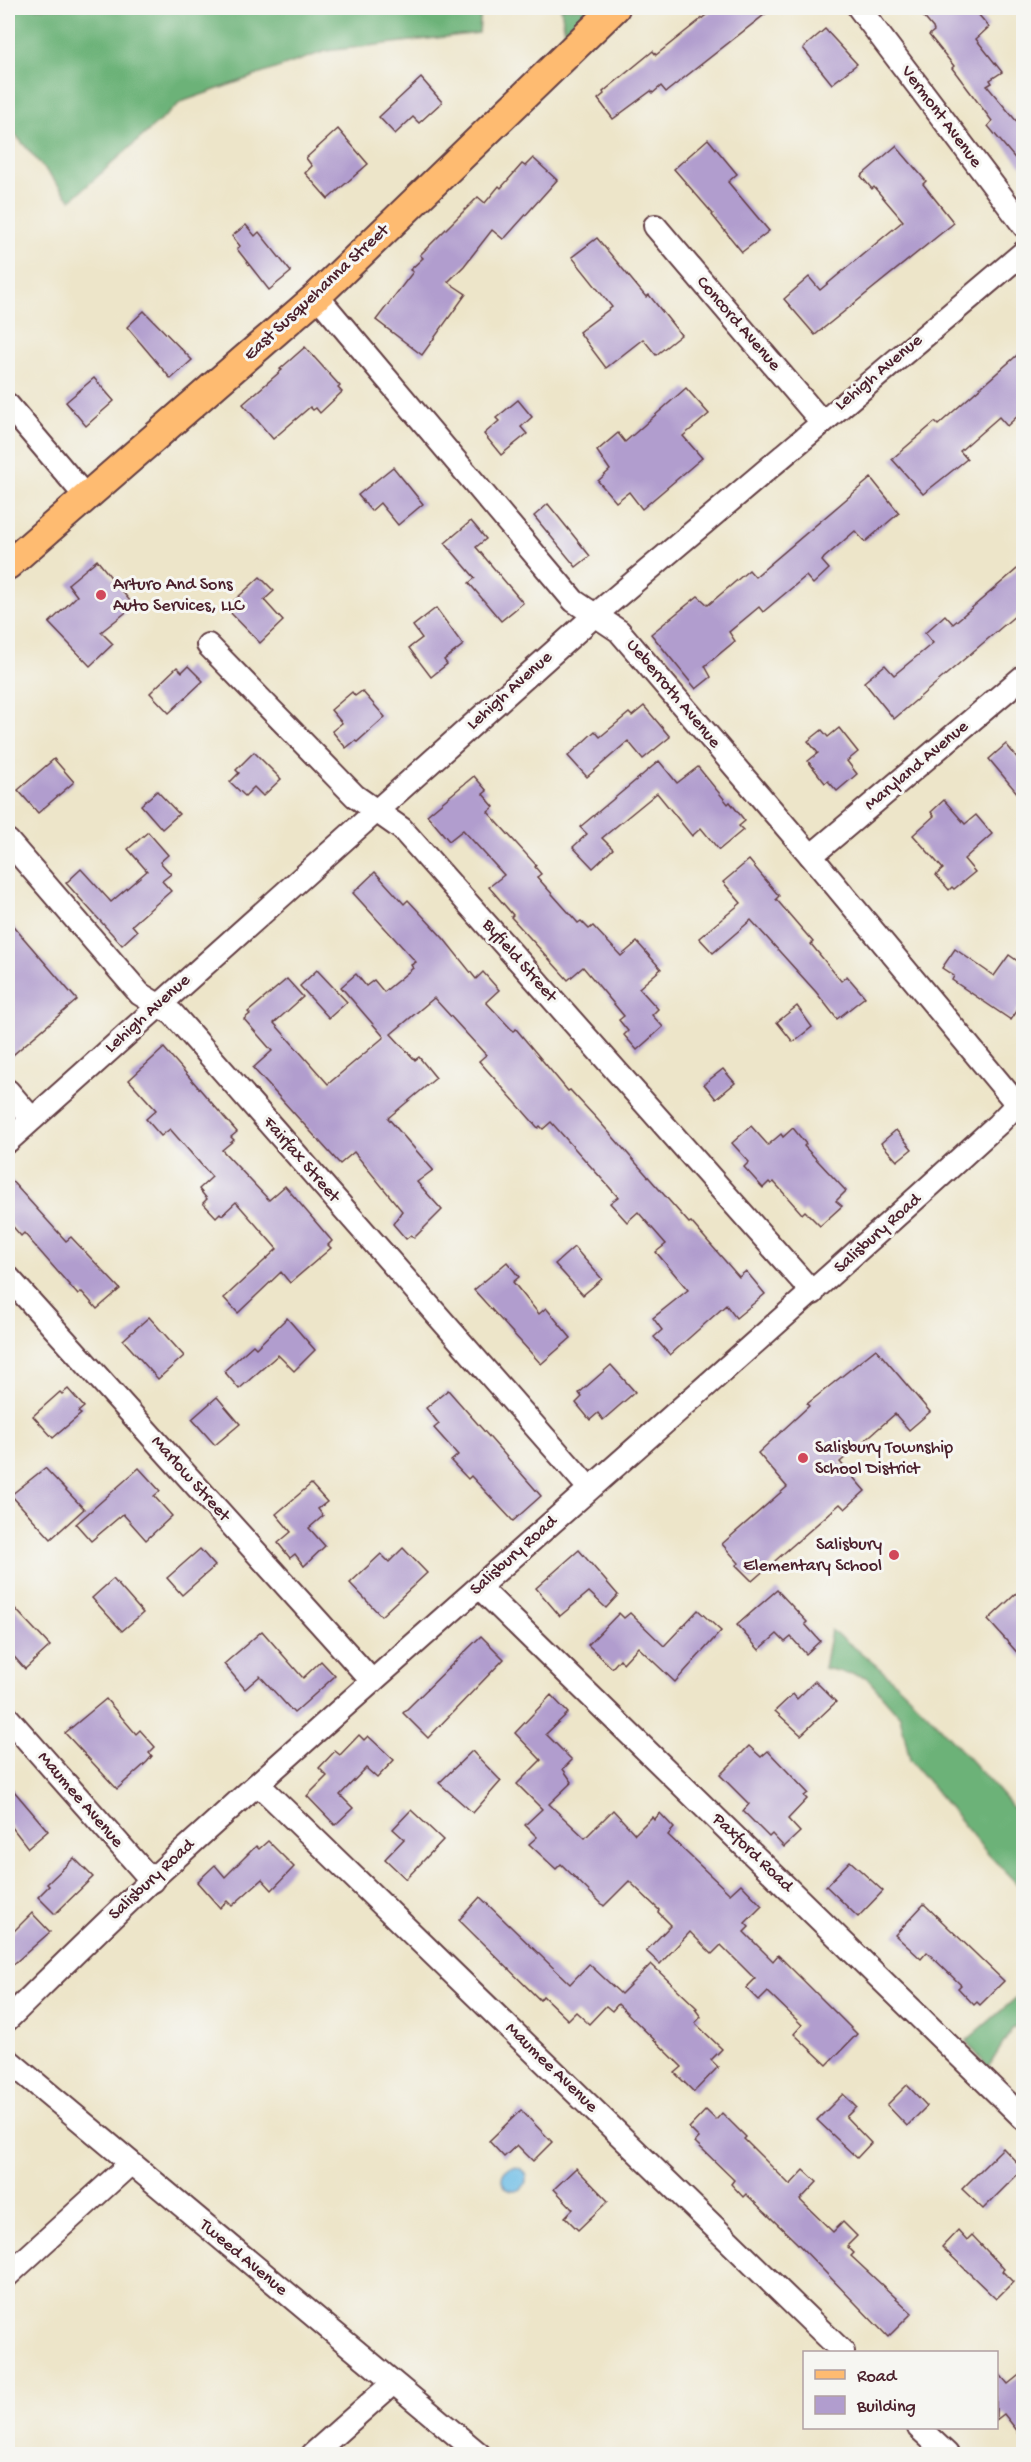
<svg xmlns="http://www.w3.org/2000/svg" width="1031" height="2462" viewBox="0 0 1031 2462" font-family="'Gochi Hand',sans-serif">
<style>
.forest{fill:#6cb278;stroke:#5b6852;stroke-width:1.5}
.water{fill:#6bbce6;stroke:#5a6e88;stroke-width:1.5}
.building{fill:#b19dce}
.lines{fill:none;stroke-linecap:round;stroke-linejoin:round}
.minor-casing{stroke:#623d43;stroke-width:26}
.major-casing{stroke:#623d43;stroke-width:32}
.minor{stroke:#fff;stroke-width:22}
.major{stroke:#febb71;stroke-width:28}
.poi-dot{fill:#d1495b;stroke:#f6f6f2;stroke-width:2}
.labels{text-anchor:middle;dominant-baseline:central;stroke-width:6;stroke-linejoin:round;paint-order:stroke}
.street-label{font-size:18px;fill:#4a1f2b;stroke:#f6f6f2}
.poi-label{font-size:18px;fill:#4a1f2b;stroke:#f6f6f2;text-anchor:start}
</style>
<rect width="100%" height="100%" fill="#f6f6f2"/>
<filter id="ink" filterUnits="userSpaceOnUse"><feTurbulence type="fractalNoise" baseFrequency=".0167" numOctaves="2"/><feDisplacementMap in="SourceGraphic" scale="12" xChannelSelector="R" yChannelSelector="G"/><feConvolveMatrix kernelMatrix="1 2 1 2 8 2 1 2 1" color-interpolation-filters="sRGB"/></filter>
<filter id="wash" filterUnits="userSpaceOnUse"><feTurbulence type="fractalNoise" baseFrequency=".008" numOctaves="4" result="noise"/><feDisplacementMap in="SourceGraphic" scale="24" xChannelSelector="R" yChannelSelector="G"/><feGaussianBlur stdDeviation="1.35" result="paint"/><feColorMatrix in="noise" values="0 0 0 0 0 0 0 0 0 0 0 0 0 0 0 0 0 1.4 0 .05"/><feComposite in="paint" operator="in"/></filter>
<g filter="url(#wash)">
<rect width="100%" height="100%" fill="#ede5c9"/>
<g class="forest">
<polygon points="8,8 481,8 479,33 326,51 181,102 71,200 8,126"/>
<polygon points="561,8 615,8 568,52"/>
<path d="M831 1630C905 1682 964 1753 1023 1819V1890L988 1854 910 1760 900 1716 866 1677 824 1668Z"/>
<polygon points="1023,1992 1023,2024 1012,2029 988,2068 966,2041"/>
</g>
<circle class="water" cx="514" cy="2179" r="12"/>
<g id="blocks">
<g class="building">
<polygon points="715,8 773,8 666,92 661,86 653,93 651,91 613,119 598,99 604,94 603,92 653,51 656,55"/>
<polygon points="916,8 973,8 989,27 976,39 1002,72 990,80 992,83 987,86 1023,129 1023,168 988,126 992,121 952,68 954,66 929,35 934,31 933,28"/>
<polygon points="825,29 857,64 832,84 803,48"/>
<polygon points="421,78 442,102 419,123 413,117 395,134 379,117"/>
<polygon points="338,129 368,164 328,199 305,173 312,166 306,158"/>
<polygon points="708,139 737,174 728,182 769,231 742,252 712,215 713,214 674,169"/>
<polygon points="896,146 926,181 923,184 954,223 815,335 784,299 809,277 820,290 903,221 874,187 872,189 861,176"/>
<polygon points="533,158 557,180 506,237 503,239 492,230 464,266 448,282 466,294 422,355 376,320 413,272 410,270 423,258 420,255 478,197 485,203 499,186 501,188 522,164 525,166"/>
<polygon points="246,225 255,236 259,232 291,272 269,290 237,249 240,246 232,236"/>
<polygon points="597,238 646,297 649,295 681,335 656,355 643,339 606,368 579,332 612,307 572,257"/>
<polygon points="144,311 192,360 171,379 127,327"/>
<polygon points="305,347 340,386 338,388 342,392 320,413 316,408 313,410 310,407 273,439 243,404 282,370 280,369"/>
<polygon points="1023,350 1023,411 1007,426 999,417 960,451 967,459 923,494 892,459 935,422 938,425"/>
<polygon points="94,378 114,401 86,426 66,402"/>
<polygon points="686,388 709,414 683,436 702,458 642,509 629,492 616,502 598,481 610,470 597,451 618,433 625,442"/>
<polygon points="518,400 532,417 521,427 527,434 501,455 484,434 499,421 496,418"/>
<polygon points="393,467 423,504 398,525 380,503 371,511 358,495"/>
<polygon points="871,478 899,513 865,542 855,531 824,558 822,561 829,569 813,584 806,576 763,612 759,607 729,632 735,641 705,666 711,677 696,689 651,634 698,596 708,605 749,570 755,577"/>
<polygon points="548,504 590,556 576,567 534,516"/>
<polygon points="471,521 486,539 476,547 523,603 501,621 469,583 475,578 445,543"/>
<polygon points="97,560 134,606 101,632 113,644 90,666 49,623 77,596 68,584"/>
<polygon points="1023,564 1023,609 894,719 864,682 885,665 894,675 933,643 925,633 945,615 953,624"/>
<polygon points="260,577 274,591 264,600 283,621 260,643 226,608"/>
<polygon points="436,608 463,645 444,660 447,664 431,677 409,648 422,638 413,626"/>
<polygon points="188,666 203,681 169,713 150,693 177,667 182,672"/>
<polygon points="362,691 385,717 357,742 355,741 346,748 332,731 342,723 331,710 352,692 355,696"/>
<polygon points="644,706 670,737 643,759 628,741 587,777 568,756 595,731 600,737 629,713 632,716"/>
<polygon points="839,728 858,752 847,761 857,774 837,791 828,781 825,783 808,761 818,753 808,741 822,730 828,737"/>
<polygon points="1006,744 1023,765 1023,800 989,759"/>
<polygon points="254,752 281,779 263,796 254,787 245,796 230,782 239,773 236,770"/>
<polygon points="54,759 74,782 38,813 18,790"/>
<polygon points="659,761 677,783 698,767 728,804 730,802 745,821 739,826 743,830 719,850 701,828 692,836 657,793 602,838 613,849 593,868 573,847 587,834 580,827"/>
<polygon points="474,776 487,791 483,794 494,807 488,812 536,865 535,867 541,874 537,877 578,923 581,921 589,929 593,926 621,956 637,942 661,969 639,988 658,1009 652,1015 663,1027 637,1050 624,1035 628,1031 619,1020 624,1016 583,967 568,980 511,917 513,915 489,887 504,875 463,830 449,841 427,815"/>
<polygon points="157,791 179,814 162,829 141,805"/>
<polygon points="944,800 965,824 976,815 992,834 964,859 975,872 954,889 952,887 949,890 936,875 943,869 913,835 934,816 931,812"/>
<polygon points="148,832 168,855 160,862 171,874 162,881 171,891 132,925 137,931 122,945 66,883 81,869 111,902 147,871 128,849"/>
<polygon points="749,860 779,896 776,899 813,942 811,944 841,981 847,976 865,997 837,1019 816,992 751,920 713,953 699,938 741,903 723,882"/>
<polygon points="375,872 404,904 408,900 444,939 476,979 483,972 499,990 486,1002 513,1031 516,1029 568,1091 570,1090 598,1120 689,1223 691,1222 739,1277 746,1271 765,1294 736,1318 726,1305 670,1355 654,1337 662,1330 653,1318 688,1290 656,1252 666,1244 638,1212 627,1222 610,1203 618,1197 551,1122 543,1129 540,1126 538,1128 479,1061 486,1055 434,998 391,1034 415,1060 419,1057 436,1078 388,1118 433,1170 417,1182 442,1210 414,1238 411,1235 406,1239 393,1224 402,1211 354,1152 340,1164 253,1068 272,1051 244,1019 250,1014 248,1012 287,979 303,997 274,1023 328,1084 384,1037 341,987 356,974 366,986 374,980 384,992 413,968 411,965 416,962 353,893"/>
<polygon points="8,920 77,1000 8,1059"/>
<polygon points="955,949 994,976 1009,955 1023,965 1023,1002 1011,1020 952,980 954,976 942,968"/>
<polygon points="317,970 347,1002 329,1018 300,986"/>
<polygon points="797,1006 812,1027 793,1042 777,1022"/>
<polygon points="164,1048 237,1132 231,1137 234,1140 222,1150 269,1200 285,1186 332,1241 328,1245 331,1248 290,1283 281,1272 238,1313 224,1298 277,1249 236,1202 222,1215 220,1213 216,1217 203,1203 207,1199 199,1189 212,1177 170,1129 161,1136 146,1119 156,1110 129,1080"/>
<polygon points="723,1069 735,1083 716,1099 704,1084"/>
<polygon points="751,1126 768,1145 781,1134 783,1137 793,1128 806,1144 804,1146 846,1191 836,1201 842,1206 820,1226 805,1211 802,1214 774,1182 771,1184 769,1182 763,1188 744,1167 749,1162 732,1143"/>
<polygon points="896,1130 912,1149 897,1161 881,1143"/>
<polygon points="8,1177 66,1241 71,1237 120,1289 97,1309 82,1292 78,1295 24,1233 21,1236 8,1221"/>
<polygon points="574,1247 602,1279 583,1295 555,1264"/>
<polygon points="507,1262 519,1277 513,1282 539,1314 546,1308 571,1338 541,1364 474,1290"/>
<polygon points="149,1317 184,1356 158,1379 123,1340"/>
<polygon points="287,1318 315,1350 294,1371 278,1355 239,1389 224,1371 253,1345 256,1348"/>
<polygon points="876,1349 930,1412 909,1430 895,1414 840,1462 865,1491 845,1509 840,1504 752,1581 736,1565 739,1563 722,1544 787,1487 758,1453 809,1406 807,1404"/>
<polygon points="611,1365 635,1392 603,1420 598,1413 590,1420 576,1403 582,1397 579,1393"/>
<polygon points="68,1389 84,1407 78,1412 81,1414 53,1438 33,1416 60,1392 62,1394"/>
<polygon points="448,1390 541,1496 513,1521 471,1476 468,1479 451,1461 458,1455 434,1428 439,1424 426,1408"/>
<polygon points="217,1397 240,1424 215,1445 192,1419"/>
<polygon points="45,1468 84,1509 51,1539 11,1495"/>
<polygon points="139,1468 160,1491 154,1496 172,1516 146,1540 123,1514 91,1541 76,1524"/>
<polygon points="311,1484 327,1502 318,1509 323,1516 309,1528 325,1546 304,1566 295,1554 290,1558 278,1543 291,1532 276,1514"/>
<polygon points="403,1548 427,1573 381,1616 350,1583 381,1554 389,1562"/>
<polygon points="200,1549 215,1566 182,1595 167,1578"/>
<polygon points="579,1550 618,1595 606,1608 589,1592 560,1616 536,1588"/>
<polygon points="113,1579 143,1613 122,1631 92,1598"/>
<polygon points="1023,1587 1023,1659 988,1620"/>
<polygon points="777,1590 807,1622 805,1624 820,1641 806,1654 791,1637 785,1642 777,1634 759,1650 737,1625"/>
<polygon points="8,1601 50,1646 25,1669 8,1650"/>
<polygon points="698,1610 721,1631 675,1682 638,1647 623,1663 620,1659 612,1668 588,1645 619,1613 624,1618 630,1613 664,1646"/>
<polygon points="262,1631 303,1678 321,1661 335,1676 294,1713 260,1676 245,1689 224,1664"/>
<polygon points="481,1636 504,1659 428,1738 403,1713"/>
<polygon points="815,1681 836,1702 801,1735 775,1711 793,1694 797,1699"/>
<polygon points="551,1695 568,1713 546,1734 572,1760 563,1769 572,1782 549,1804 585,1838 613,1810 635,1834 652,1817 654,1820 660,1813 674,1828 668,1835 730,1894 741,1884 762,1906 745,1923 749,1927 744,1932 773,1961 778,1955 857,2034 827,2065 794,2034 802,2025 768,1992 759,2001 746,1988 755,1979 721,1945 712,1954 690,1932 660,1964 646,1951 671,1925 658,1912 659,1910 629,1881 604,1906 561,1864 556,1869 529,1844 537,1837 525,1825 542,1809 517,1784 541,1760 515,1733"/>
<polygon points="106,1699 136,1734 140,1730 155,1747 149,1753 152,1756 147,1762 117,1789 65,1733"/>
<polygon points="359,1735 364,1740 368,1736 394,1760 377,1778 366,1768 340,1795 353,1808 335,1825 307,1796 327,1776 319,1768 335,1751 340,1755"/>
<polygon points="749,1746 761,1757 768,1751 808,1793 804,1796 807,1799 788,1819 800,1832 784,1847 772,1834 769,1837 743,1811 749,1804 720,1775"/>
<polygon points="472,1751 501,1781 473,1813 439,1783"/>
<polygon points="8,1784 48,1831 28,1848 8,1822"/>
<polygon points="411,1810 443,1840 406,1879 385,1859 404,1839 393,1829"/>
<polygon points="268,1841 294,1867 272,1890 262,1879 232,1906 227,1901 220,1908 197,1882 215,1865 225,1877 256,1846 259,1849"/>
<polygon points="74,1858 93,1877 55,1914 38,1897 49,1886 47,1884"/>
<polygon points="850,1861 883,1891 858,1917 826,1886"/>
<polygon points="480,1897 570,1984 589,1964 621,1994 651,1964 697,2008 695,2009 701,2017 695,2023 722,2049 711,2060 718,2067 694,2092 675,2073 682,2067 618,2004 612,2011 606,2006 589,2024 576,2012 568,2020 543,1996 540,2000 459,1920"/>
<polygon points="924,1904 1004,1981 980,2005 977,2002 974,2005 958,1988 961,1985 927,1952 921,1959 895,1935"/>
<polygon points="32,1913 50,1932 8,1969 8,1937"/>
<polygon points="907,2085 927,2106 907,2126 887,2105"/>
<polygon points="843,2094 856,2107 846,2117 871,2143 857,2158 817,2120"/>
<polygon points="521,2110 552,2142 533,2161 517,2145 504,2157 489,2141"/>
<polygon points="706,2110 716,2120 722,2113 746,2137 744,2139 790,2185 804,2170 817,2182 800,2200 833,2232 843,2222 857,2236 847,2246 854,2253 851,2256 912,2313 888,2337 796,2242 746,2194 743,2197 731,2184 734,2180 695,2142 699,2138 689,2128"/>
<polygon points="1003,2148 1023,2169 983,2209 962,2189"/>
<polygon points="576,2168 608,2201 578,2230 565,2217 573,2209 554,2189"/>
<polygon points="958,2230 967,2240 972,2235 1004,2269 1002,2271 1013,2282 996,2299 942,2247"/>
<polygon points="996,2370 1008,2384 1023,2372 1023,2438 1004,2414 996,2420"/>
</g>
</g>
</g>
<g filter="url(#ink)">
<use href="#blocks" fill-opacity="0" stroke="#623d43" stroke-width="1.5"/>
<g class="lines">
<defs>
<g id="minor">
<polyline points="859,8 1024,226"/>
<polyline points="655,226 821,421"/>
<polyline points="317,296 574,601 619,631 811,856 1017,1104"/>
<polyline points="8,405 86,497"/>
<polyline points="208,645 355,796 402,829 813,1293"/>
<polyline points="8,841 140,994 173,1014 589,1488"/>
<polyline points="811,856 1024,676"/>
<polyline points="8,1091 32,1119"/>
<polyline points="8,1141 594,616 1024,252"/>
<polyline points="8,1277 372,1681"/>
<polyline points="480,1588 1024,2119"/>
<polyline points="8,1718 152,1881"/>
<polyline points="258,1784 843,2352"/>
<path d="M8 2019C65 1963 122 1906 182 1852 452 1607 729 1370 998 1124L1024 1097"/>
<polyline points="8,2060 479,2454"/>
<polyline points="8,2275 130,2164"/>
<polyline points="919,2428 947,2454"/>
<polyline points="313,2454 393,2383"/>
</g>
<polyline id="major" points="8,565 317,296 615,8"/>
</defs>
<use href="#minor" class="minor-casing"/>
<use href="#major" class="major-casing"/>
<use href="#minor" class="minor"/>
<use href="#major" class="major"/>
</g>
</g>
<g class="poi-dot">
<circle cx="101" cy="595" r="6"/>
<circle cx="803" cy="1458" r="6"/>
<circle cx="894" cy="1555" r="6"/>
</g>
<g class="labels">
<g class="street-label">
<text transform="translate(941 117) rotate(53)">Vermont Avenue</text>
<text transform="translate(317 293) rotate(-43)">East Susquehanna Street</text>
<text transform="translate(738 324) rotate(49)">Concord Avenue</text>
<text transform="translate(879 373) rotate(-40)">Lehigh Avenue</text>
<text transform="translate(510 691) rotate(-42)">Lehigh Avenue</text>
<text transform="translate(673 694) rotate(50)">Ueberroth Avenue</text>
<text transform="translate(917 766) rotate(-40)">Maryland Avenue</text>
<text transform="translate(519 961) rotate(49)">Byfield Street</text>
<text transform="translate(148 1014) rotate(-42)">Lehigh Avenue</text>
<text transform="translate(301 1160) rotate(49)">Fairfax Street</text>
<text transform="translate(878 1234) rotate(-42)">Salisbury Road</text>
<text transform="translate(190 1479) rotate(48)">Marlow Street</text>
<text transform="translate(514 1556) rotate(-42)">Salisbury Road</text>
<text transform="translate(80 1800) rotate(49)">Maumee Avenue</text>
<text transform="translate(752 1853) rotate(44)">Paxford Road</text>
<text transform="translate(152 1880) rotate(-43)">Salisbury Road</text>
<text transform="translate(551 2068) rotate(44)">Maumee Avenue</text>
<text transform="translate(243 2258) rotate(40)">Tweed Avenue</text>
</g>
<g class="poi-label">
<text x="113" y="585">Arturo And Sons<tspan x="113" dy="21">Auto Services, LLC</tspan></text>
<text x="815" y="1448">Salisbury Township<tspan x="815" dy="21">School District</tspan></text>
<text x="882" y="1545" text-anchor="end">Salisbury<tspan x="882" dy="21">Elementary School</tspan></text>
</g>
</g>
<rect width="1031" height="2462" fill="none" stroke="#f6f6f2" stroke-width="30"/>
<rect x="803" y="2351" width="195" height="78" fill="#f6f6f2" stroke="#b1a0a2" stroke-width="1.5"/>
<rect x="815" y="2370" width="30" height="9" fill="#febb71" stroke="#b1a0a2" stroke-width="1.5"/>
<text x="857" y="2381" font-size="18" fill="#4a1f2b">Road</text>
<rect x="815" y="2396" width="30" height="18" fill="#b19dce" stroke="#b1a0a2" stroke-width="1.5"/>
<text x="857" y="2411" font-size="18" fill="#4a1f2b">Building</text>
</svg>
